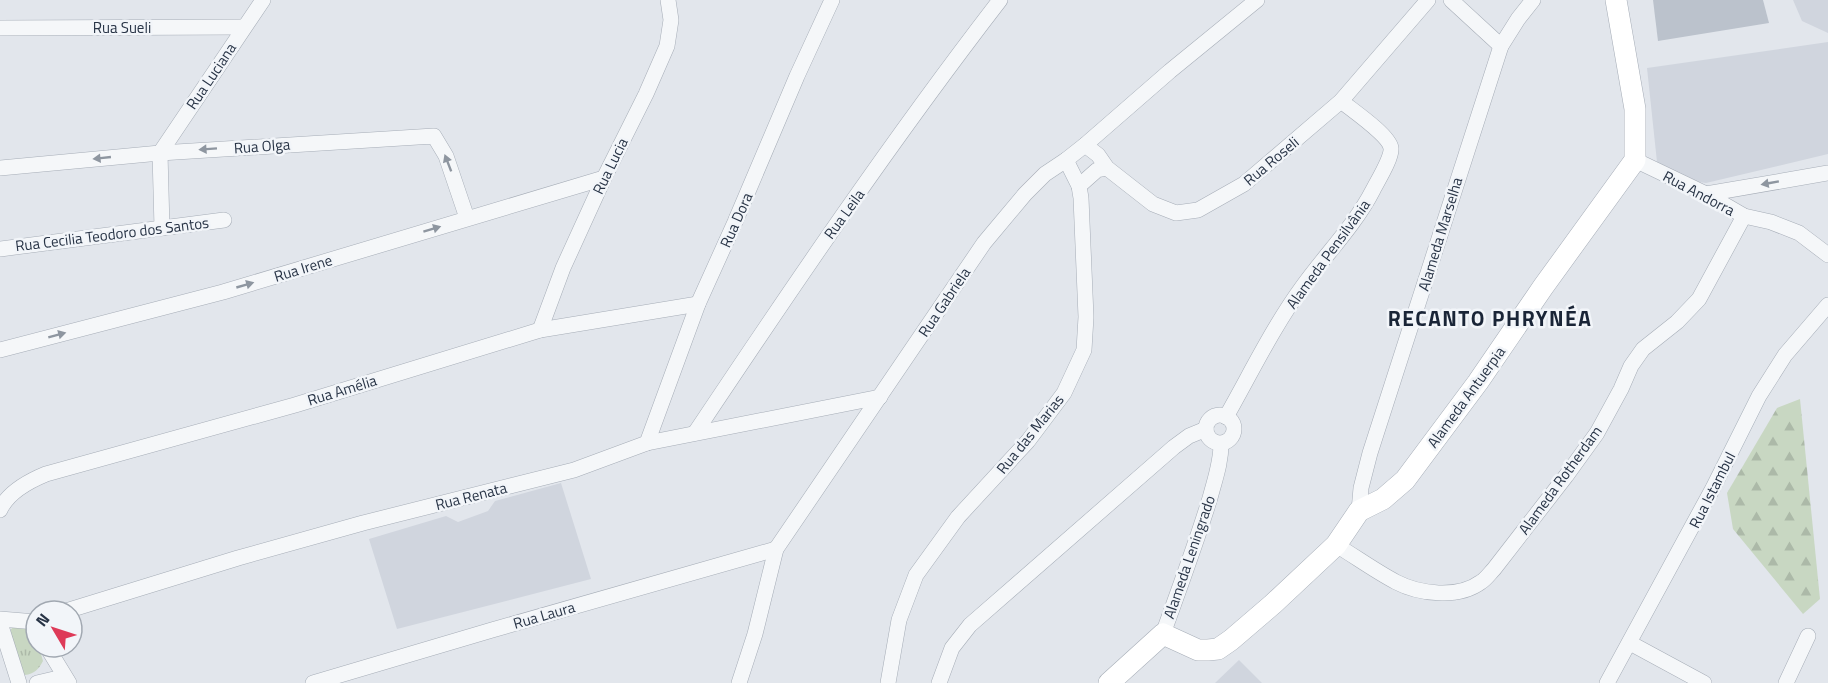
<svg xmlns="http://www.w3.org/2000/svg" width="1828" height="683" viewBox="0 0 1828 683" font-family="'Titillium Web',sans-serif">
<style>
.built{fill:#d0d5de}
.forest{fill:url(#forest-firs)}
.park{fill:url(#park-tufts)}
.building{fill:#bbc2cc}
.lines{fill:none;stroke-linecap:round;stroke-linejoin:round}
.street-casing{stroke:#a6adb7;stroke-width:16}
.secondary-casing{stroke:#a6adb7;stroke-width:22}
.street{stroke:#f5f7f9;stroke-width:15}
.secondary{stroke:#fff;stroke-width:21}
.oneway{fill:#8e96a0}
.labels{text-anchor:middle;dominant-baseline:central;stroke-width:5;stroke-linejoin:round;paint-order:stroke}
.street-label{font-size:15px;fill:#283446;stroke:#f2f5f9}
.district-label{font-size:21px;font-weight:bold;letter-spacing:1.5px;fill:#1a2537;stroke:#f2f5f9}
</style>
<defs>
<pattern id="forest-firs" width="22" height="20" patternUnits="userSpaceOnUse" patternTransform="scale(1.5)"><rect width="22" height="20" fill="#c8d7c2"/><path d="M5 1l3.5 6h-7zM16 11l3.5 6h-7z" fill="#acb9a8"/></pattern>
<pattern id="park-tufts" width="24" height="20" patternUnits="userSpaceOnUse" patternTransform="scale(1.5)"><rect width="24" height="20" fill="#c8d7c2"/><path d="M3 7l-1-3M5 7V3M7 7l1-3M15 17l-1-3M17 17v-4M19 17l1-3" fill="none" stroke="#acb9a8"/></pattern>
</defs>
<rect width="100%" height="100%" fill="#e2e6ec"/>
<g class="built">
<polygon points="1793,0 1828,0 1828,33 1802,21"/>
<polygon points="1828,42 1828,154 1706,183 1693,181 1657,162 1647,68"/>
<polygon points="561,483 591,579 397,629 369,539 446,516 458,522 488,511 495,501"/>
<polygon points="1239,660 1262,683 1215,683"/>
</g>
<polygon class="forest" points="1800,399 1820,599 1803,614 1733,529 1727,493 1777,408"/>
<path class="park" d="M29 625 34 631 36 647H39L43 661C39 669 34 674 25 675L23 673 10 633 11 629 15 626Z"/>
<polygon class="building" points="1653,0 1763,0 1769,23 1658,41"/>
<g class="lines">
<defs>
<g id="street">
<polyline points="1451,0 1501,46"/>
<polyline points="0,28 244,27"/>
<polyline points="1085,145 1098,155 1107,168 1153,204 1176,213 1198,210 1244,184 1341,101 1428,0"/>
<polyline points="160,153 263,0"/>
<polyline points="160,153 162,228"/>
<polyline points="1635,160 1706,194 1744,216 1771,222 1799,233 1828,255"/>
<polyline points="0,168 160,153 434,136 446,156 467,218"/>
<polyline points="1079,186 1097,170 1107,168"/>
<polyline points="1706,194 1828,173"/>
<polyline points="0,249 224,220"/>
<polyline points="540,330 563,268 604,178 646,94 667,46 671,20 668,0"/>
<polyline points="0,350 223,292 604,178"/>
<circle cx="1220" cy="429" r="14"/>
<path d="M1226 417C1251 373 1273 327 1303 286 1326 254 1355 225 1373 190 1378 180 1392 158 1391 148 1389 135 1352 110 1341 101"/>
<path d="M695 433C793 286 892 140 1000 0"/>
<polyline points="647,443 698,304 735,222 797,76 832,0"/>
<path d="M0 510C8 492 29 481 46 474L295 405 540 330 698 304"/>
<polyline points="1359,511 1361,488 1370,453 1501,46 1518,19 1533,0"/>
<path d="M1336 545C1356 557 1375 571 1396 582 1419 594 1458 599 1481 582 1486 579 1490 573 1494 569L1566 476 1597 433 1621 389 1631 366 1643 349 1677 322 1699 299 1744 216"/>
<polyline points="66,611 238,558 363,523 574,470 647,443 880,397"/>
<polyline points="0,619 36,622"/>
<polyline points="0,623 19,683"/>
<path d="M1163 634C1179 589 1196 544 1210 498 1215 479 1221 463 1221 444"/>
<polyline points="1630,643 1704,683"/>
<polyline points="47,647 69,683"/>
<polyline points="37,683 54,679 67,681"/>
<polyline points="313,683 492,630 776,549"/>
<polyline points="739,683 755,634 776,549 984,243 1025,194 1045,174 1066,160 1085,145 1170,71 1257,0"/>
<polyline points="888,683 899,620 916,575 958,517 1028,441 1064,393 1084,350 1086,317 1081,198 1079,186 1066,160"/>
<polyline points="939,683 952,648 970,625 1174,447 1189,436 1206,429"/>
<polyline points="1607,683 1713,488 1759,396 1785,355 1828,305"/>
<polyline points="1786,683 1808,636"/>
</g>
<polyline id="secondary" points="1109,683 1163,634 1198,650 1208,650 1218,649 1231,640 1273,604 1336,545 1359,511 1383,499 1405,480 1478,382 1543,287 1635,160 1635,109 1616,0"/>
</defs>
<use href="#street" class="street-casing"/>
<use href="#secondary" class="secondary-casing"/>
<use href="#street" class="street"/>
<use href="#secondary" class="secondary"/>
</g>
<defs><path id="oneway-solid" d="M-6-.8H1V-3.2L6.5 0L1 3.2V.8H-6Z" transform="scale(1.5)"/></defs>
<g class="oneway">
<use href="#oneway-solid" transform="translate(208 149) rotate(176)"/>
<use href="#oneway-solid" transform="translate(102 158) rotate(174)"/>
<use href="#oneway-solid" transform="translate(448 163) rotate(-111)"/>
<use href="#oneway-solid" transform="translate(1770 183) rotate(170)"/>
<use href="#oneway-solid" transform="translate(432 229) rotate(-17)"/>
<use href="#oneway-solid" transform="translate(245 285) rotate(-16)"/>
<use href="#oneway-solid" transform="translate(57 335) rotate(-15)"/>
</g>
<g class="labels">
<g class="street-label">
<text x="122" y="27">Rua Sueli</text>
<text transform="translate(211 76) rotate(-56)">Rua Luciana</text>
<text transform="translate(262 146) rotate(-4)">Rua Olga</text>
<text transform="translate(1271 161) rotate(-40)">Rua Roseli</text>
<text transform="translate(610 166) rotate(-64)">Rua Lucia</text>
<text transform="translate(1699 193) rotate(28)">Rua Andorra</text>
<text transform="translate(844 214) rotate(-54)">Rua Leila</text>
<text transform="translate(736 220) rotate(-66)">Rua Dora</text>
<text transform="translate(112 234) rotate(-7)">Rua Cecilia Teodoro dos Santos</text>
<text transform="translate(1440 234) rotate(-73)">Alameda Marselha</text>
<text transform="translate(1328 254) rotate(-54)">Alameda Pensilvânia</text>
<text transform="translate(303 268) rotate(-17)">Rua Irene</text>
<text transform="translate(944 302) rotate(-56)">Rua Gabriela</text>
<text transform="translate(342 390) rotate(-17)">Rua Amélia</text>
<text transform="translate(1466 397) rotate(-54)">Alameda Antuerpia</text>
<text transform="translate(1030 434) rotate(-51)">Rua das Marias</text>
<text transform="translate(1560 480) rotate(-54)">Alameda Rotherdam</text>
<text transform="translate(1712 490) rotate(-63)">Rua Istambul</text>
<text transform="translate(471 496) rotate(-14)">Rua Renata</text>
<text transform="translate(1189 557) rotate(-71)">Alameda Leningrado</text>
<text transform="translate(544 615) rotate(-16)">Rua Laura</text>
</g>
<g class="district-label">
<text x="1490" y="318">RECANTO PHRYNÉA</text>
</g>
</g>
<g transform="translate(54 629) rotate(309)"><circle r="28" fill="#f2f5f9" stroke="#a1a8b1" stroke-width="1.5"/>
<path d="M0-4.5L10 22L0 15L-10 22Z" fill="#de3a58"/>
<text y="-9" font-size="16" font-weight="bold" text-anchor="middle" fill="#283446">N</text>
</g>
</svg>
